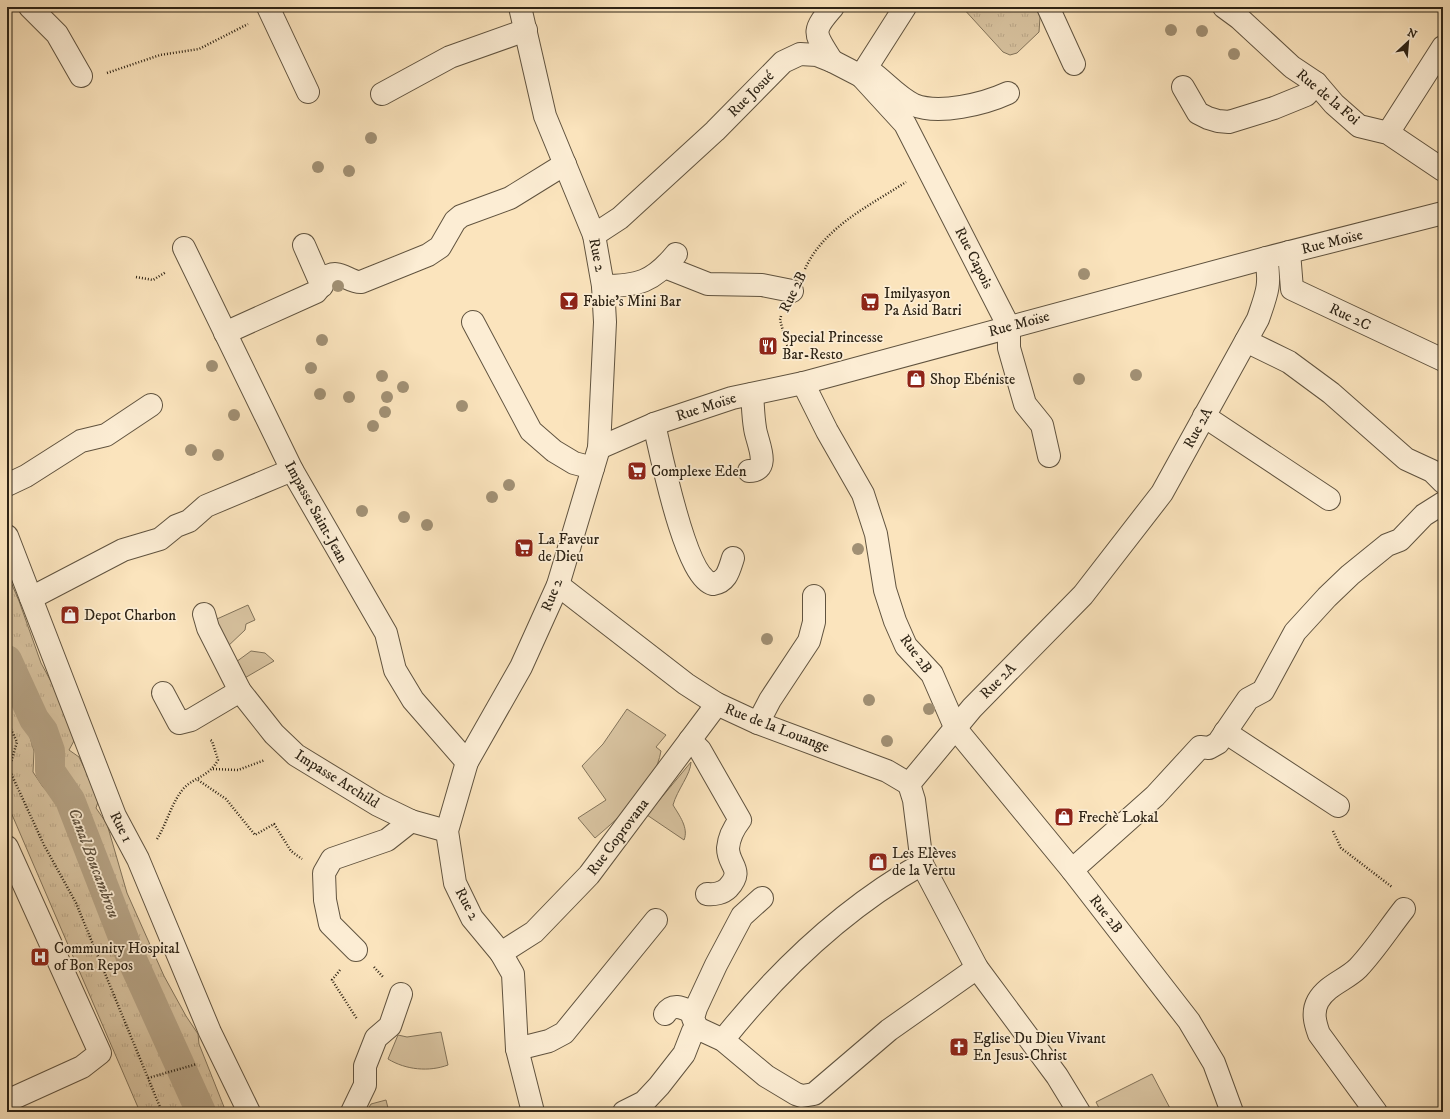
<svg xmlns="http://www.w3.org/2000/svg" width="1450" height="1119" viewBox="0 0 1450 1119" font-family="'IM FELL DW Pica',serif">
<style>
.grass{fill:url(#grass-tufts);stroke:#82735a}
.garden{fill:#d8c3a0;stroke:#82735a}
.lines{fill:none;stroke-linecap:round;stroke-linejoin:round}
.canal{stroke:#b5a284;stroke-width:30}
.minor-casing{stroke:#60533f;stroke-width:24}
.path{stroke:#2d2315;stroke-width:2.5;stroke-dasharray:1 2;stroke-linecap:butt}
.minor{stroke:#fcedd4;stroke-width:22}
.tree{fill:#a19074}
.labels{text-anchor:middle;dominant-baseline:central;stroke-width:3.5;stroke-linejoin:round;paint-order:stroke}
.street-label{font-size:15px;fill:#2d2315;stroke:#fcedd4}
.poi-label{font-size:15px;fill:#2d2315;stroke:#fcedd4;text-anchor:start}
.water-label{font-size:16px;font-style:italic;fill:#5d4f3c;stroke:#fcedd4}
</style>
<defs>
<pattern id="grass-tufts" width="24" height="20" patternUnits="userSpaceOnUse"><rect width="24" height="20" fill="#d8c3a0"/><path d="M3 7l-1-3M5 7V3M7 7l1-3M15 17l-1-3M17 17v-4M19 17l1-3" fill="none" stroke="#baa789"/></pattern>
</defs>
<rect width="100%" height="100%" fill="#fbe4bd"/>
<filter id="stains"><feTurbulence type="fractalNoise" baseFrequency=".005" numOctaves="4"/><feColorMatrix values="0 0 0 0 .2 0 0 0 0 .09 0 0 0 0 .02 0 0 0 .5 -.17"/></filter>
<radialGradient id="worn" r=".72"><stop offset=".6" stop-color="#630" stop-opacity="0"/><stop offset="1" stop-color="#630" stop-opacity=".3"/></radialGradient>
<g class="grass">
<polygon points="962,7 1036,7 1040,17 1039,32 1017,53 1010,55 1003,52"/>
<path d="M7 573 19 601 41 663 55 689 75 739 69 750 79 757 99 799 96 808 107 824 127 893 164 976 186 1016 198 1034 199 1044 226 1112H210C195 1075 183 1035 157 1003L109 887 99 855 68 784 55 768 47 725 27 691 7 644Z"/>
<polygon points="7,678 19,700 34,751 33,772 43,787 68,814 88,868 188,1112 140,1112 7,803"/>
</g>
<g class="garden">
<polygon points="248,605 255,620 246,624 245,630 226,648 208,623"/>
<polygon points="251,651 265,653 274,661 243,679 236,662"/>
<path d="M627 709 666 735 656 747 661 751C655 786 621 816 595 838L578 818 606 800 582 766 603 744Z"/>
<path d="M691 762C691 774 677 790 673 805 679 815 689 828 684 840L647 815Z"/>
<path d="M441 1032 448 1065C429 1072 406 1070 388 1059L398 1035 407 1037Z"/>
<polygon points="1152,1074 1172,1112 1101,1112 1096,1102"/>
<polygon points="386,1100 389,1112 366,1112 371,1104"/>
</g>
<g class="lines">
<polyline class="canal" points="7,660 34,719 43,731 50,751 50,771 70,800 130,955 201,1112"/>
<defs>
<g id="minor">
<polyline points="30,7 57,34 81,76"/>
<polyline points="268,7 308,92"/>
<polyline points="520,7 545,116 594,235 603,286 605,322 599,448 558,585 521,667 467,762 447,831 455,883 472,918 501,953 513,974 517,1049 533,1112"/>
<polyline points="1048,7 1074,64"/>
<polyline points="1224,7 1239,18 1292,67 1316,83 1334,104 1359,126 1388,133 1443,170"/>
<path d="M832 61C815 33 810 33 833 7"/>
<path d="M874 74C887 84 899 98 914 105 939 115 984 104 1008 93"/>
<polyline points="861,76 905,124 1009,327 1009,348 1025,404 1042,425 1049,456"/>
<polyline points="1183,87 1198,113 1208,118 1218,121 1229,122 1274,108 1306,95 1316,83"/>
<polyline points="382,94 450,57 526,30"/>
<polyline points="1388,133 1443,47"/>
<polyline points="594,235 620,218 715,131 783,62 800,54 817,55 832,61 861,76 905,7"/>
<polyline points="304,245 322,286"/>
<polyline points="184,248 292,470 386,633 395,670 413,700 467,762"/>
<polyline points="1289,252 1292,289 1443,360"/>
<polyline points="665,267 708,284 762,285 792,291"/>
<path d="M603 286C638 286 653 282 676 254"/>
<polyline points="473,322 531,431 554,451 574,463 593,468"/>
<path d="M225 333 316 292C320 288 322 283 325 279 337 266 349 283 361 282L428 255 440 247 455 221 461 216 510 198 565 164"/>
<polyline points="1246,341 1289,362 1331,393 1406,459 1432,471 1443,482"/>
<polyline points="803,383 827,431 863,494 876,534 885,590 895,621 906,646 932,674 956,729 1072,870 1189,1021 1214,1063 1232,1112"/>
<polyline points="1204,416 1329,499"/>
<path d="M654 424C661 453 685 577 713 584 727 582 729 570 733 558"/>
<polyline points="599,448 654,424 732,398 803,383 1266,258 1443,213"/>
<path d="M749 471C773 471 756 440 755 428 753 416 753 405 752 394"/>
<polyline points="7,485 26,476 81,441 106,435 151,405"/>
<polyline points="7,536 115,816 138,859 210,1032 249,1112"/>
<polyline points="558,585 686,684 717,704 758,723 887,771 909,784"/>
<polyline points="31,598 123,550 160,539 176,526 189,521 206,506 292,470"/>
<polyline points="204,614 208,628 240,691 274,734 296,755 378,805 411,821 447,831"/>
<polyline points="163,693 179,723 191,720 240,691"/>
<polyline points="758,723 770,700 809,641 814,622 814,596"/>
<polyline points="1225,732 1338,806"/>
<path d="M690 740 700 750 740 820C733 829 729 837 728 848 728 866 745 869 728 888 723 893 714 895 707 894"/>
<polyline points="7,847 100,1053 82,1067 7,1101"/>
<polyline points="1072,870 1155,796 1200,747 1209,748 1218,743 1248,699 1263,691 1295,632 1327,597 1350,575 1387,545 1400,540 1424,515 1443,503"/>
<polyline points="356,950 330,924 325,900 324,873 332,859 387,840 411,821"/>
<polyline points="501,953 534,932 589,875 717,704"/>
<path d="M665 1014C673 1002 683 1008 694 1013"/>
<polyline points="697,1028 693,1018 696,1008 716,965 742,916 762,898"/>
<path d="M723 1040C778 971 844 908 922 864"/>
<polyline points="517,1049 549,1041 564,1033 656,920"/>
<polyline points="352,1112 365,1085 365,1066 376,1038 390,1026 401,994"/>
<polyline points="624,1112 644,1102 659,1086 684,1054 693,1031 697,1028 723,1040 766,1076 796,1094 802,1096 814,1094 889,1030 977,968"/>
<path d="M1079 1112 1057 1076 977 968 922 864 914 800 909 784 972 708 1083 595 1162 493 1258 319C1267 293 1271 285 1266 258"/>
<path d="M1376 1112 1319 1034C1315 1023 1312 1012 1318 1001 1327 985 1346 980 1358 968 1375 950 1389 928 1404 909"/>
</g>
</defs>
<use href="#minor" class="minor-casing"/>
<g class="path">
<polyline points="107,73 160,55 199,49 248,24"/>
<path d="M805 269C824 227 869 206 906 182"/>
<polyline points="136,277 153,280 166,272"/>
<polyline points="781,316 780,320 791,359"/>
<polyline points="7,721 17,742 9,769 44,845 76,903 162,1112"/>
<polyline points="213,769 238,770 265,760"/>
<polyline points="198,780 226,799 255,835 274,824 291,851 302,859"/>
<polyline points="1333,831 1341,848 1392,887"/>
<path d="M157 839C167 823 171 804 183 789 194 777 209 777 218 760L212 741 209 739"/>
<polyline points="374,967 383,977"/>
<polyline points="340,970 332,980 357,1019"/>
<polyline points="148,1078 197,1064"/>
</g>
<use href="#minor" class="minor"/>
</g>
<g class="tree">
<circle cx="1171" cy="30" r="6"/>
<circle cx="1202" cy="31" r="6"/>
<circle cx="1234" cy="54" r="6"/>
<circle cx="371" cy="138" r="6"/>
<circle cx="318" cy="167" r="6"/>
<circle cx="349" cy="171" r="6"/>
<circle cx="1084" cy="274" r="6"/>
<circle cx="338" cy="286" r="6"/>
<circle cx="322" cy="340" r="6"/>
<circle cx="212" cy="366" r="6"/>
<circle cx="311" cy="368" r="6"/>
<circle cx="1136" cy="375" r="6"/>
<circle cx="382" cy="376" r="6"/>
<circle cx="1079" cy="379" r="6"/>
<circle cx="403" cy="387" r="6"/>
<circle cx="320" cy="394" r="6"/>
<circle cx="349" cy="397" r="6"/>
<circle cx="387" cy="397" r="6"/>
<circle cx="462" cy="406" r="6"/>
<circle cx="385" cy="412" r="6"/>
<circle cx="234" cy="415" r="6"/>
<circle cx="373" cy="426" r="6"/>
<circle cx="191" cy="450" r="6"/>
<circle cx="218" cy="455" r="6"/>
<circle cx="509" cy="485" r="6"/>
<circle cx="492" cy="497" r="6"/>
<circle cx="362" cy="511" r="6"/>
<circle cx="404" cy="517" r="6"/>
<circle cx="427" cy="525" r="6"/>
<circle cx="858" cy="549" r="6"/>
<circle cx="767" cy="639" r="6"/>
<circle cx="869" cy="700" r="6"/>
<circle cx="929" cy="709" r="6"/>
<circle cx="887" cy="741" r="6"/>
</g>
<defs>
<symbol id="bar-square" viewBox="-11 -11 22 22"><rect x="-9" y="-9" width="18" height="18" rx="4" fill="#8f2418" stroke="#fcedd4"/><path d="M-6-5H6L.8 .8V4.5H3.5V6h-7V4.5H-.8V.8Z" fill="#fff"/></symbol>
<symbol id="supermarket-square" viewBox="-11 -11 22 22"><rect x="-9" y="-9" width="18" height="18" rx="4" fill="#8f2418" stroke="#fcedd4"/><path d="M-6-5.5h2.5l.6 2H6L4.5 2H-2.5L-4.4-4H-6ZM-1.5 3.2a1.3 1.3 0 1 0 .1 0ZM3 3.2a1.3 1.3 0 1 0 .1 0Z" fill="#fff"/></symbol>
<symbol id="restaurant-square" viewBox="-11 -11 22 22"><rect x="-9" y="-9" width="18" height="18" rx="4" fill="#8f2418" stroke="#fcedd4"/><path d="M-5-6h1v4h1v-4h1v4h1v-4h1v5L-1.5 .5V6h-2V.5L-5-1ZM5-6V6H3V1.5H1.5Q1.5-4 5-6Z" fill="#fff"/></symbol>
<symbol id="shop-square" viewBox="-11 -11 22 22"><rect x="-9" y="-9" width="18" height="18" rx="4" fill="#8f2418" stroke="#fcedd4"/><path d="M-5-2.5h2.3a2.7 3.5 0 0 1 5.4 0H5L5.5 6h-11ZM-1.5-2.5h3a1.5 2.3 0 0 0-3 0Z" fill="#fff"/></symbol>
<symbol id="hospital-square" viewBox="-11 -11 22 22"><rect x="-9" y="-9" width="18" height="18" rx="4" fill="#8f2418" stroke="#fcedd4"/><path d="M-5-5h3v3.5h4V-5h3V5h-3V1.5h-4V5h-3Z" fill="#fff"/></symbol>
<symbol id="church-square" viewBox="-11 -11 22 22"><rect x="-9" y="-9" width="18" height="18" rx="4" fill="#8f2418" stroke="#fcedd4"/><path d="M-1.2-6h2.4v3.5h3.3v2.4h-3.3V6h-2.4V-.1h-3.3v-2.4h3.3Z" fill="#fff"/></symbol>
</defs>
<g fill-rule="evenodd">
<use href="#bar-square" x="558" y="290" width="22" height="22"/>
<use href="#supermarket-square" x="859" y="291" width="22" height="22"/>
<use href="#restaurant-square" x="757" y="335" width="22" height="22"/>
<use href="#shop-square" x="905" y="368" width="22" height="22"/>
<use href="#supermarket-square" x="626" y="460" width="22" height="22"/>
<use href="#supermarket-square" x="513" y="537" width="22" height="22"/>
<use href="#shop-square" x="59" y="604" width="22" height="22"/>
<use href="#shop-square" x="1053" y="806" width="22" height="22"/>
<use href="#shop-square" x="867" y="851" width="22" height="22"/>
<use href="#hospital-square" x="29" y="946" width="22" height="22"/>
<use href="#church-square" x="948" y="1036" width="22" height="22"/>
</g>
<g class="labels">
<g class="street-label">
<text transform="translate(751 94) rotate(-45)">Rue Josué</text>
<text transform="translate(1328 97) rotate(40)">Rue de la Foi</text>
<text transform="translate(1332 242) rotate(-14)">Rue Moïse</text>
<text transform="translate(597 255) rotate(79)">Rue 2</text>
<text transform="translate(974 258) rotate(63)">Rue Capois</text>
<text transform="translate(793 292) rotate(-64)">Rue 2B</text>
<text transform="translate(1350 317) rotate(25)">Rue 2C</text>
<text transform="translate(1019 324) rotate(-15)">Rue Moïse</text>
<text transform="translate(706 407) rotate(-18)">Rue Moïse</text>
<text transform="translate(1198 428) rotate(-61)">Rue 2A</text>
<text transform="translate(316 512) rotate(61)">Impasse Saint-Jean</text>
<text transform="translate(552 595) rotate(-68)">Rue 2</text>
<text transform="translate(916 654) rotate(54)">Rue 2B</text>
<text transform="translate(998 681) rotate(-45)">Rue 2A</text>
<text transform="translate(777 728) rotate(21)">Rue de la Louange</text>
<text transform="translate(337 779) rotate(32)">Impasse Archild</text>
<text transform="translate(121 827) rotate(63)">Rue 1</text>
<text transform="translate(618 837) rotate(-53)">Rue Coprovana</text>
<text transform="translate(467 904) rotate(62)">Rue 2</text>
<text transform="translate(1106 914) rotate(52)">Rue 2B</text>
</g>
<g class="poi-label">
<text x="884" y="293">Imilyasyon<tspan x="884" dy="17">Pa Asid Batri</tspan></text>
<text x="583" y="301">Fabie's Mini Bar</text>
<text x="782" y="337">Special Princesse<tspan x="782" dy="17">Bar-Resto</tspan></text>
<text x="930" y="379">Shop Ebéniste</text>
<text x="651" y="471">Complexe Eden</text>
<text x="538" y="539">La Faveur<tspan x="538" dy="17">de Dieu</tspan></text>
<text x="84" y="615">Depot Charbon</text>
<text x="1078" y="817">Frechè Lokal</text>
<text x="892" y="853">Les Elèves<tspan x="892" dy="17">de la Vertu</tspan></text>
<text x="54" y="948">Community Hospital<tspan x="54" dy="17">of Bon Repos</tspan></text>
<text x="973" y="1038">Eglise Du Dieu Vivant<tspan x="973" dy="17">En Jesus-Christ</tspan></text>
</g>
<g class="water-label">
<text transform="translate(94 863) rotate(69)">Canal Boucambrou</text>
</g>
</g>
<rect width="1450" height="1119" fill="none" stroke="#fbe4bd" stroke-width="24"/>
<rect x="8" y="8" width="1434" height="1103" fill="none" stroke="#2d2315" stroke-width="2"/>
<rect x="12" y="12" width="1426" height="1095" fill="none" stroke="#2d2315"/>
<g transform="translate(1408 42) rotate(26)" stroke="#fcedd4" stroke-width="3" paint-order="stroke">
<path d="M0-3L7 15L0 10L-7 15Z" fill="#2d2315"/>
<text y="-6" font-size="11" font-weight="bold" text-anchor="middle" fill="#2d2315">N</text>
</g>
<rect width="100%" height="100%" filter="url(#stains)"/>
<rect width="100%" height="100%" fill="url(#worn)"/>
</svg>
